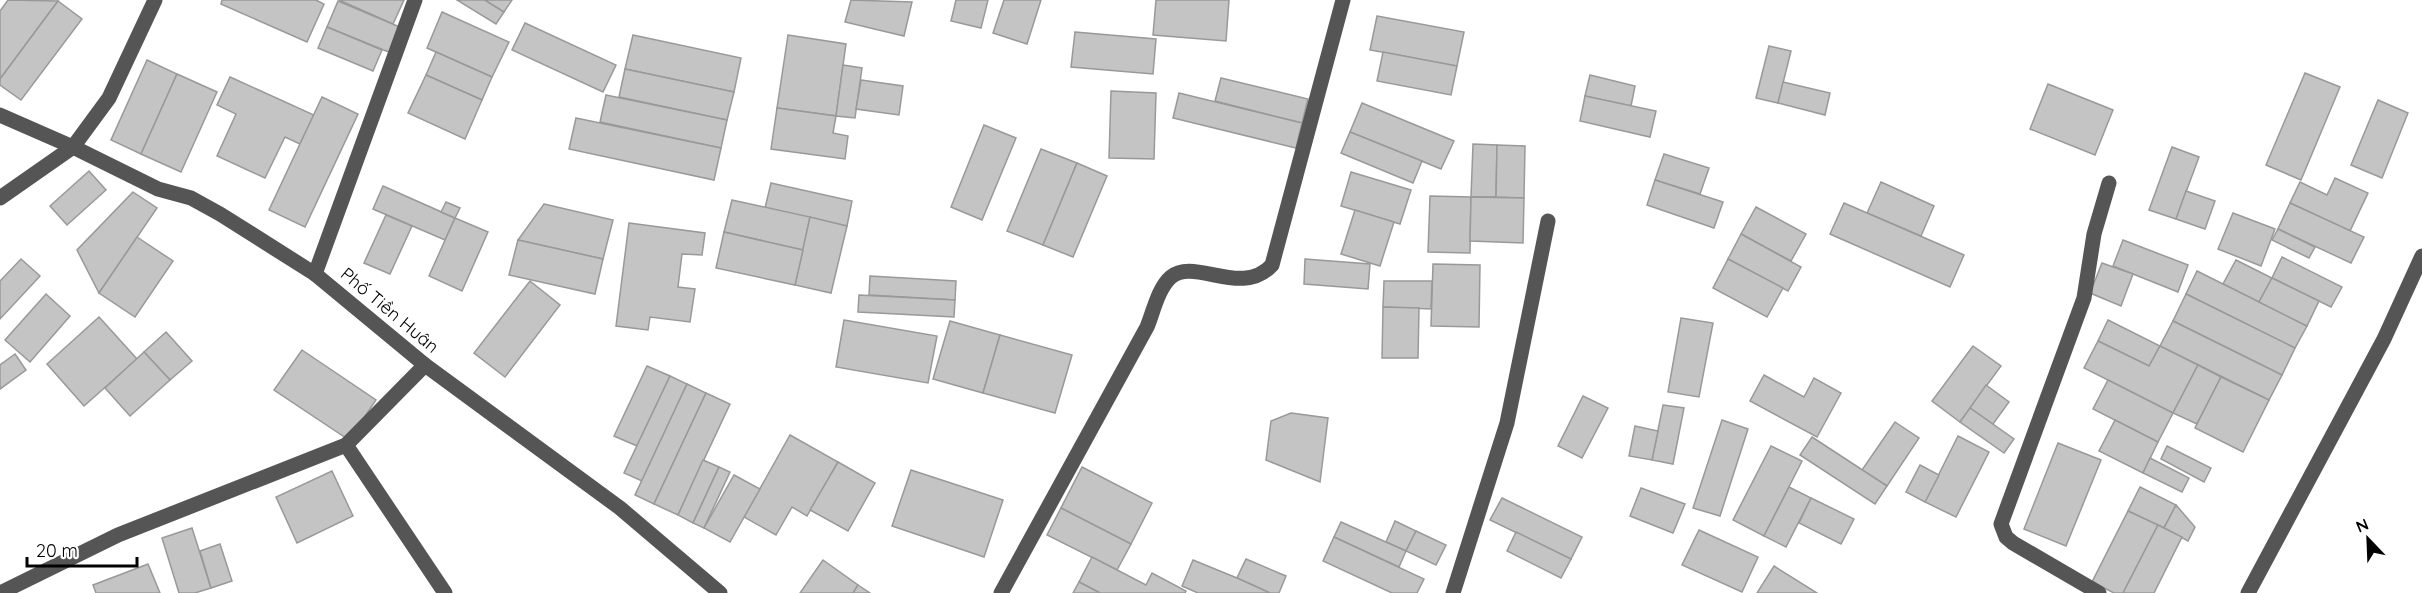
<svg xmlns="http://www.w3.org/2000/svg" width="2422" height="593" viewBox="0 0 2422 593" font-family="Quicksand,sans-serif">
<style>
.building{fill:#c4c4c4;stroke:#999;stroke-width:1.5}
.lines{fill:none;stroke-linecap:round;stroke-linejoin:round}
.minor{stroke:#555;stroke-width:15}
.labels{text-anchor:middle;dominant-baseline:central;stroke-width:5;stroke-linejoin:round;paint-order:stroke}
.street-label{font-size:18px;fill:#000;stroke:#fff}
</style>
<rect width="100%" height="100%" fill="#fff"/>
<g class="building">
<polygon points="8,0 58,1 0,79 0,11"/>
<polygon points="222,0 316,0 324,4 307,42 221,4"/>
<polygon points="339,0 404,0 393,24"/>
<polygon points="457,0 485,0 504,12 496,24"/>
<polygon points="485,0 512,0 504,12"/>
<polygon points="851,0 912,2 904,36 845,22"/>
<polygon points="956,0 988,0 981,28 951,21"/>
<polygon points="1004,0 1041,0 1027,44 993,33"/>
<polygon points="1156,0 1229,0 1226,41 1153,35"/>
<polygon points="58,1 82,19 21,100 0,85 0,79"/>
<polygon points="338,1 402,28 391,53 327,27"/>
<polygon points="442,12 509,42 492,77 427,48"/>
<polygon points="1377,16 1464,32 1457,66 1370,50"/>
<polygon points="525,23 616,65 603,92 512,50"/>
<polygon points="327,27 382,50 373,71 318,48"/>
<polygon points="1075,32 1156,39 1153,74 1071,67"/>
<polygon points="633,35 741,58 734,92 625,69"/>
<polygon points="788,35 846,44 836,116 777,108"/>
<polygon points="1769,46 1791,51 1778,103 1756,98"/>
<polygon points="436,52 492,77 482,100 426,75"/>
<polygon points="1383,52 1457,66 1451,95 1377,81"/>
<polygon points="147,60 177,74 141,154 111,140"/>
<polygon points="843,65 862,68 855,118 836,116"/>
<polygon points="625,69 734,92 727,120 619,97"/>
<polygon points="2305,73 2340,87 2301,180 2266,165"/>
<polygon points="177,74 217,92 181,172 141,154"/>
<polygon points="426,75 482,100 465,139 408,113"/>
<polygon points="1590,75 1635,86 1631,106 1585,96"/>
<polygon points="230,77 314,115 300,144 285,137 265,178 217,156 236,114 217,105"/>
<polygon points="1221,78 1308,99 1302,123 1215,101"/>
<polygon points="861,80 903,86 899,115 856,109"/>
<polygon points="1783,82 1830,93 1825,115 1778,103"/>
<polygon points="2048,84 2113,110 2095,155 2030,129"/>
<polygon points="1111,91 1156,93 1154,159 1109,158"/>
<polygon points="1179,93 1302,123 1296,148 1173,118"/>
<polygon points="606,95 727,120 721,148 600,122"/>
<polygon points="1585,96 1656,111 1650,137 1580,121"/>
<polygon points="322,97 358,114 305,227 269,210"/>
<polygon points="2378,100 2408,113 2382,178 2351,165"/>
<polygon points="1362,103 1454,141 1441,169 1350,132"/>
<polygon points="777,108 836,116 833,133 848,136 845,159 771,149"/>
<polygon points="576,118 721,148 714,180 569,149"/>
<polygon points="984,125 1016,138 982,220 951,207"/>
<polygon points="1350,132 1422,161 1413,183 1341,153"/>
<polygon points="1473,144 1497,145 1496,197 1471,197"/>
<polygon points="1497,145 1525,146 1524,198 1496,197"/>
<polygon points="2172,147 2199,157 2176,219 2149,210"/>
<polygon points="1041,149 1077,163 1043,245 1007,231"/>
<polygon points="1664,154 1709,168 1700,194 1655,180"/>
<polygon points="1077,163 1107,176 1073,257 1043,245"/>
<polygon points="89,171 106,190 67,225 50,206"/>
<polygon points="1351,172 1411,190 1400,224 1341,206"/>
<polygon points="2335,178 2368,193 2350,231 2290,203 2300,182 2327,195"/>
<polygon points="1655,180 1723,202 1714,228 1647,205"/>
<polygon points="1881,182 1934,206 1921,236 1867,213"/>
<polygon points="771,183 852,201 847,226 765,208"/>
<polygon points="383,186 455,218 445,240 373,209"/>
<polygon points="2186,191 2215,201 2205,229 2176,219"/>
<polygon points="133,192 157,208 99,293 77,250"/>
<polygon points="1430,196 1471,197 1470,253 1428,252"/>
<polygon points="1471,197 1524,198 1523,243 1470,241"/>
<polygon points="732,200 810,217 803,250 724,232"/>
<polygon points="446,202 460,208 455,218 441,212"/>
<polygon points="1844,203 1964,255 1950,287 1830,234"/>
<polygon points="2290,203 2364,237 2351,263 2278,229"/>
<polygon points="544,204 613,220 603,259 518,240"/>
<polygon points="1756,207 1806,234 1791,261 1741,234"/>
<polygon points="1355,210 1394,222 1380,266 1341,254"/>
<polygon points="2233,213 2275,229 2261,266 2218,249"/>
<polygon points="386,215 412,226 390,274 364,263"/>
<polygon points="810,217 847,226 831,293 795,285"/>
<polygon points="455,218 488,232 462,291 429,276"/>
<polygon points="629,223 705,233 702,255 682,254 678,287 695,289 690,322 650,317 648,330 616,326"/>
<polygon points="2278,229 2315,247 2309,258 2272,240"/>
<polygon points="724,232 803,250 795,285 716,268"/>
<polygon points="1741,234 1801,267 1788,291 1728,259"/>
<polygon points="137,237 173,261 135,317 99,293"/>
<polygon points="518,240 603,259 595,294 509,275"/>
<polygon points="2123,240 2188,265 2178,292 2113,266"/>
<polygon points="2282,257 2342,287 2331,307 2272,278"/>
<polygon points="21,259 40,276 0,319 0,281"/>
<polygon points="1305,259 1370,264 1368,289 1304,284"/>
<polygon points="1728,259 1783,288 1767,317 1713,288"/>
<polygon points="2236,260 2272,278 2259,302 2223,284"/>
<polygon points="2102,263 2133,274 2121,306 2090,293"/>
<polygon points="1433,264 1480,265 1479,327 1431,326"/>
<polygon points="2197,271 2307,326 2295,348 2186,294"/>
<polygon points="870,276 956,281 955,300 869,295"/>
<polygon points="2272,278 2319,301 2307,326 2259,302"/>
<polygon points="530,281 560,305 505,377 474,353"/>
<polygon points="1384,281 1432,281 1431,309 1383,307"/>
<polygon points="46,294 70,316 30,362 5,340"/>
<polygon points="2186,294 2295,348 2282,375 2173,321"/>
<polygon points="859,295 955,300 954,317 858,312"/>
<polygon points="1383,307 1419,308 1418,358 1382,358"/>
<polygon points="99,317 137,359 84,406 47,364"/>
<polygon points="1681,318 1713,323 1699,397 1668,392"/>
<polygon points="844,320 937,336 928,383 836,367"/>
<polygon points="2108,320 2160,346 2149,366 2098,341"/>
<polygon points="950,321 1000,335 983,393 933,379"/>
<polygon points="2173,321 2282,375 2269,400 2160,346"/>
<polygon points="166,332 192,361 170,380 144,352"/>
<polygon points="1000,335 1072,355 1055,413 983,393"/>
<polygon points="2098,341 2149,366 2160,346 2198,365 2173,413 2084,368"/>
<polygon points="1973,346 2001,366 1960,422 1932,401"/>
<polygon points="302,350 376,400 349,440 274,390"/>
<polygon points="144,352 170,380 130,416 105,388"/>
<polygon points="15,354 26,370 0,389 0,365"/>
<polygon points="2198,365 2221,377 2197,424 2173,413"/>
<polygon points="647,366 670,376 637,446 614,436"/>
<polygon points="1764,375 1804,397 1814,378 1841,393 1817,437 1750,401"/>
<polygon points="670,376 687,384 642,481 624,473"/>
<polygon points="2221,377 2269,400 2243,452 2195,428"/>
<polygon points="2108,380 2173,413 2158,442 2093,409"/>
<polygon points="687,384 706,393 654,504 635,495"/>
<polygon points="1986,385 2009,402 1993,424 1970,408"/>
<polygon points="706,393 730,404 678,515 654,504"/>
<polygon points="1583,396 1608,408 1582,458 1558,446"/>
<polygon points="1663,405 1684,408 1673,464 1652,460"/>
<polygon points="1970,408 2014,439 2004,453 1960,422"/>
<polygon points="1291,413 1328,418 1320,482 1266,460 1271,421"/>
<polygon points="1722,420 1748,429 1720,516 1693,508"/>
<polygon points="2115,420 2158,442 2143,473 2099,451"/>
<polygon points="1895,422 1919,438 1887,486 1862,470"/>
<polygon points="1635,426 1658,431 1652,460 1629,456"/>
<polygon points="790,435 838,462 807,516 792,507 776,535 744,517"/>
<polygon points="1958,436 1989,452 1956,517 1925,502"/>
<polygon points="1812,437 1887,486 1875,504 1800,455"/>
<polygon points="2058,443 2101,460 2066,546 2024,529"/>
<polygon points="1771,446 1802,461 1764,536 1733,520"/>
<polygon points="2167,446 2211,468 2204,482 2161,459"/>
<polygon points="2150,458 2189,478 2182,492 2143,473"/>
<polygon points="703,460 719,467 693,523 678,515"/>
<polygon points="838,462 875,483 848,531 810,510"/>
<polygon points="1920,465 1939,475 1925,502 1906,492"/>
<polygon points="719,467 730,472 704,528 693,523"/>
<polygon points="1082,467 1152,503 1131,544 1061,508"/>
<polygon points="911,470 1003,500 984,557 892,526"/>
<polygon points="332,471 353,516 297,543 276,497"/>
<polygon points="734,475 760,489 730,542 704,528"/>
<polygon points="1789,487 1811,498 1786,547 1764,536"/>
<polygon points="2140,487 2176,505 2164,528 2128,511"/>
<polygon points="1641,488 1685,504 1673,533 1630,516"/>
<polygon points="1502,498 1582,537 1571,559 1490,520"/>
<polygon points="1811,498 1854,519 1841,544 1799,523"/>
<polygon points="2176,505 2195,527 2188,541 2164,528"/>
<polygon points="1061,508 1131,544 1117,570 1047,535"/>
<polygon points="2128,511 2158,525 2123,593 2114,593 2092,582"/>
<polygon points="1395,521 1416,531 1406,551 1386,542"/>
<polygon points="1341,522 1406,551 1399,567 1334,537"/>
<polygon points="2158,525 2182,537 2154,593 2123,593"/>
<polygon points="192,528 211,588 195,593 179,593 162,538"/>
<polygon points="1699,530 1758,557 1742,592 1682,565"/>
<polygon points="1416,531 1446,545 1436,565 1406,551"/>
<polygon points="1516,532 1571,559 1561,578 1507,551"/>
<polygon points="1334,537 1424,579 1417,593 1392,593 1323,561"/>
<polygon points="220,544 232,581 211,588 200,551"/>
<polygon points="1092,557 1146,585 1152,573 1186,591 1185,593 1100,593 1079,582"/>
<polygon points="1246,559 1286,576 1279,593 1270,593 1237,578"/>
<polygon points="823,560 858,585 853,593 800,593"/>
<polygon points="1193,560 1237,578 1270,593 1198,593 1182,586"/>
<polygon points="148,564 160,593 96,593 93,585"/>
<polygon points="1774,566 1817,593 1757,593"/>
<polygon points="1079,582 1100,593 1073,593"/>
<polygon points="858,585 870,593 853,593"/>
</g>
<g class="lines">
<g class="minor">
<polyline points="0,115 73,147 158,189 191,198 220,214 315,274 425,365 620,508 720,593"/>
<polyline points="0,198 73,147 109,98 155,0"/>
<polyline points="315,274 415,0"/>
<polyline points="346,445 445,593"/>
<polyline points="0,593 118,535 346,445 425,365"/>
<path d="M1001 593 1147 327C1153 313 1158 288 1171 277 1194 257 1242 298 1272 265L1343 0"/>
<polyline points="1453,593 1507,423 1548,221"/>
<polyline points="2099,593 2013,543 2006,537 2001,524 2084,298 2094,234 2109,183"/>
<polyline points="2248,593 2384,339 2422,256"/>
</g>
</g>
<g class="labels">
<g class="street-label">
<text transform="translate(390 310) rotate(40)">Phố Tiền Huân</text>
</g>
</g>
<g transform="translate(2368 539) rotate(337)" stroke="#ffffff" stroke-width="4.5" paint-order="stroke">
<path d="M0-4.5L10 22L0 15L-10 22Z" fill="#000000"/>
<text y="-9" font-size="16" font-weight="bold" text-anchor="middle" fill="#000000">N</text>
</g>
<path d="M27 557v9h110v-9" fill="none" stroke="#000000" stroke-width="3"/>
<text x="36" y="557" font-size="18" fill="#000000" stroke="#ffffff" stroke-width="4.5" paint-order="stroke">20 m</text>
</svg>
